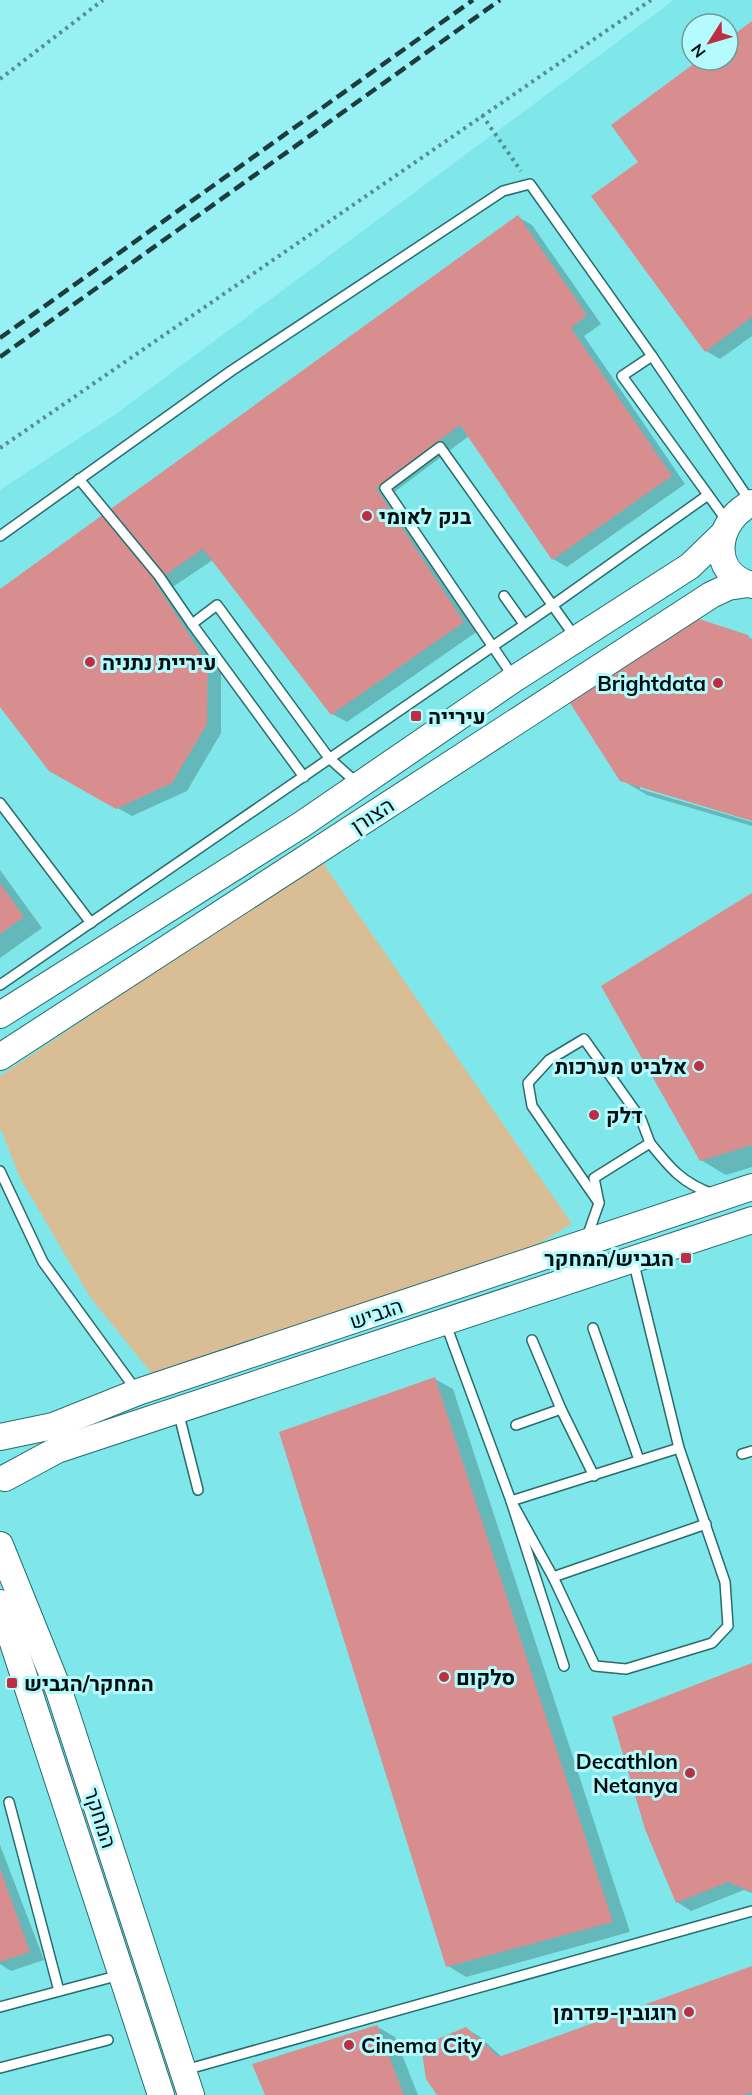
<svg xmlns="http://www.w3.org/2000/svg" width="752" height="2095" viewBox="0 0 752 2095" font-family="Mulish,Heebo,sans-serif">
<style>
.built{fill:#7fe6e9;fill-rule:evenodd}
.green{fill:#d9be95}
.shadow{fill:#0003}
.building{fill:#d88e8f}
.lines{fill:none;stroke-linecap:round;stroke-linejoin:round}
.lane-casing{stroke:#266d6f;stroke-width:12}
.secondary-casing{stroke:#266d6f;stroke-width:28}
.path{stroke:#568f91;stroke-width:4;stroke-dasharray:3 4.5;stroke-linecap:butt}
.lane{stroke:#fff;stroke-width:9}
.secondary{stroke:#fff;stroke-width:26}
.rail{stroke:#1f3c3d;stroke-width:4.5;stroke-dasharray:12 6;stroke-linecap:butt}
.poi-dot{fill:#be2e42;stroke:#b5fafc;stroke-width:2}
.labels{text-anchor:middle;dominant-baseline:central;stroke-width:6;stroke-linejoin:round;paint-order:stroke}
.poi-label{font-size:21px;font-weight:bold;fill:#000e0f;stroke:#b5fafc;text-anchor:start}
.street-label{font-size:21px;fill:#000e0f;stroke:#b5fafc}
</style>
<rect width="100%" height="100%" fill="#97f0f3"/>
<path class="built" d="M674 0H752V2095H0V490L116 414ZM692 24H728V60H692Z"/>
<polygon class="green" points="321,860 572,1224 536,1245 153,1375 90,1297 20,1178 0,1127 0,1076"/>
<g class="shadow">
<polygon points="752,23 752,336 720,359 706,351 640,162 702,60 728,60 728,41"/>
<polygon points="518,217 532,225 601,324 584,336 685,484 567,567 553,559 469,436 389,496 478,631 347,722 332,714 213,560 168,590 221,673 221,733 187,791 132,816 50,770 0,704 0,591"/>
<polygon points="747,636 752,639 752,819 640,786 640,789 752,822 752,826 647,795 622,780"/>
<polygon points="0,870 42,928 0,958"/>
<polygon points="752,895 752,1167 726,1175 701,1160"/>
<polygon points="435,1379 453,1389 630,1932 466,1977 448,1966"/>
<polygon points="752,1665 752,1893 744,1890 691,1911 677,1902"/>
<polygon points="0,1845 44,1960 11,1971 0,1964"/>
<polygon points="752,1968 752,2095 439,2095 466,2028 480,2037 503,2058"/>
<polygon points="376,2026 395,2037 418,2095 266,2095"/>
</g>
<g class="building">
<polygon points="752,21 752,317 705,352 591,196 638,162 611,125 699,60 728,60 728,39"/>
<polygon points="518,215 587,315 571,328 672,476 552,560 460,425 376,488 464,622 331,715 203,549 155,582 208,664 207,724 172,783 116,809 49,771 0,707 0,589"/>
<polygon points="699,619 748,635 752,642 752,821 620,781 570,703"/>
<polygon points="0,883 24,917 0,934"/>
<polygon points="752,893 752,1145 700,1161 601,986"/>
<polygon points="435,1377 613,1922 446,1967 279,1432"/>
<polygon points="752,1663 752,1892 728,1882 676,1903 645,1829 612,1717"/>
<polygon points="0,1868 30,1952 0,1962"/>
<polygon points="752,1966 752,2092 743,2095 437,2095 426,2079 421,2046 466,2027 499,2057"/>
<polygon points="377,2025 404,2095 265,2095 252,2064"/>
</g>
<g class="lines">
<defs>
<g id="lane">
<polyline points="79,479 159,576 192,624"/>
<polyline points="727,521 622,376 652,356 750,501"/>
<polyline points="0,536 231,371 503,191 530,184 652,356"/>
<polyline points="504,596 524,624"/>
<polyline points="514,678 385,488 440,447 575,637"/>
<polyline points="304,777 192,624 217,605 329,758 357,783"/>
<polyline points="0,803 91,923"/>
<polyline points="0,985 553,605 708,495"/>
<polyline points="0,1171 43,1262 136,1390"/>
<polyline points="599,1203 532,1106 528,1083 549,1060 584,1039 641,1119 650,1143"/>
<path d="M587 1237 599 1203 594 1178 650 1143C670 1168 682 1183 713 1194"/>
<polyline points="633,1260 679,1448 725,1582 728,1626 712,1643 626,1669 595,1666 553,1577 511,1501 679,1448"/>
<polyline points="445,1322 511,1501 564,1666"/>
<polyline points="593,1328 639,1460"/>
<polyline points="532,1340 561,1409 594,1476"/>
<polyline points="178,1411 198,1490"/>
<polyline points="516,1425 561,1409"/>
<polyline points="742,1454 752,1451"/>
<polyline points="553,1577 706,1524"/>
<polyline points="9,1802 59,1991"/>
<polyline points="0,2007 120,1975"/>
<polyline points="0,2068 108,2040"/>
<polyline points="185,2070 752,1911"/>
</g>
<g id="secondary">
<path d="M752 503C715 520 708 574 752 585"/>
<polyline points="0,1015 301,825 514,679 690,566 722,535"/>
<polyline points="0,1057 711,595 728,587 748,584"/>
<polyline points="0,1437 53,1426 138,1392 752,1187"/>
<polyline points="5,1478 57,1450 752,1220"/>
<polyline points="0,1545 59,1691 191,2095"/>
<polyline points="0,1603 161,2095"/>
</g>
</defs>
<use href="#lane" class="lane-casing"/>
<use href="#secondary" class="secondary-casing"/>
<g class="path">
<polyline points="0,79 103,0"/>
<polyline points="482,115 521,171"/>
<polyline points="0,448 651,0"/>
</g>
<use href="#lane" class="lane"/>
<use href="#secondary" class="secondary"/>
<g class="rail">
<polyline points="0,338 473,0"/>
<polyline points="0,357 500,0"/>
</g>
</g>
<g class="poi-dot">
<circle cx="367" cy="516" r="6"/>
<circle cx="90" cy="662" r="6"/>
<circle cx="718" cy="683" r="6"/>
<rect x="410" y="710" width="12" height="12" rx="3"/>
<circle cx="699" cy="1066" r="6"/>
<circle cx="594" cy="1115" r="6"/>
<rect x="680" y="1252" width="12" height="12" rx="3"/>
<circle cx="444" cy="1677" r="6"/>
<rect x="6" y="1677" width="12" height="12" rx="3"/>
<circle cx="690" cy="1773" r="6"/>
<circle cx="689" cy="2012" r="6"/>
<circle cx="349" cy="2045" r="6"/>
</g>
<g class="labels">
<g class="poi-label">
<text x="379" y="516">בנק לאומי</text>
<text x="102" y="662">עיריית נתניה</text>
<text x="706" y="683" text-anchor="end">Brightdata</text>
<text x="428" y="716">עירייה</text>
<text x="687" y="1066" text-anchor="end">אלביט מערכות</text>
<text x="606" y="1115">דלק</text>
<text x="674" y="1258" text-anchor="end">הגביש/המחקר</text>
<text x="456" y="1677">סלקום</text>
<text x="24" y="1683">המחקר/הגביש</text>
<text x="678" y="1761" text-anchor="end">Decathlon<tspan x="678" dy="24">Netanya</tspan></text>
<text x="677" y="2012" text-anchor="end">רוגובין-פדרמן</text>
<text x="361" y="2045">Cinema City</text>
</g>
<g class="street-label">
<text transform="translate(372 815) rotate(-33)">הצורן</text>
<text transform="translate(376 1313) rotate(-19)">הגביש</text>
<text transform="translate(101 1818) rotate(72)">המחקר</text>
</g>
</g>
<g transform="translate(710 42) rotate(233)"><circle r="28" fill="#b5fafc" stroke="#6d9c9d" stroke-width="1.5"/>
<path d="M0-4.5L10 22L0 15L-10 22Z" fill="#be2e42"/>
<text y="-9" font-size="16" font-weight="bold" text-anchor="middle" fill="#000e0f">N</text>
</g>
</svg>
